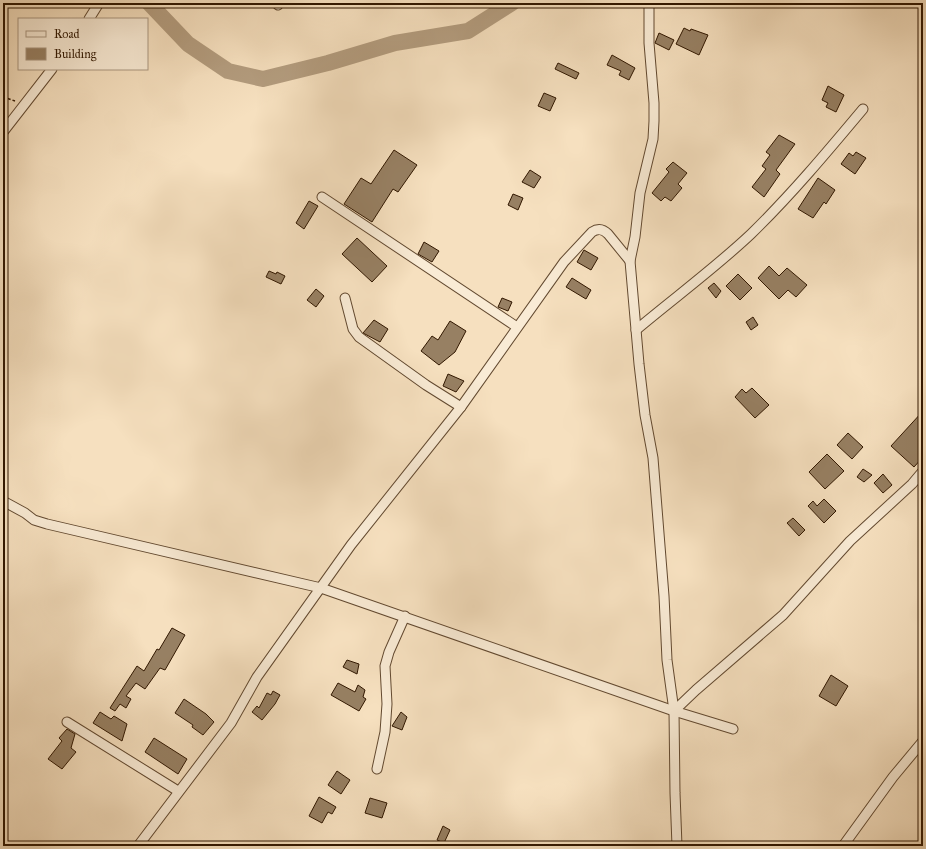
<svg xmlns="http://www.w3.org/2000/svg" width="926" height="849" viewBox="0 0 926 849" font-family="'IM FELL Great Primer',serif">
<style>
.lines{fill:none;stroke-linecap:round;stroke-linejoin:round}
.river{stroke:#b39c7e;stroke-width:16}
.building{fill:#978063;stroke:#311700}
.minor-casing{stroke:#624930;stroke-width:11}
.path{stroke:#311700;stroke-width:1.5;stroke-dasharray:3 2;stroke-linecap:butt}
.minor{stroke:#f9ebd5;stroke-width:9}
</style>
<rect width="100%" height="100%" fill="#f6e0bf"/>
<filter id="stains"><feTurbulence type="fractalNoise" baseFrequency=".005" numOctaves="4"/><feColorMatrix values="0 0 0 0 .2 0 0 0 0 .09 0 0 0 0 .02 0 0 0 .5 -.17"/></filter>
<radialGradient id="worn" r=".72"><stop offset=".6" stop-color="#630" stop-opacity="0"/><stop offset="1" stop-color="#630" stop-opacity=".3"/></radialGradient>
<g class="lines">
<polyline class="river" points="149,3 188,44 228,71 263,79 328,63 395,43 468,31 512,3"/>
</g>
<g class="building">
<polygon points="684,28 690,31 691,29 708,35 699,55 676,44"/>
<polygon points="659,33 674,40 669,50 655,43"/>
<polygon points="612,55 635,68 629,80 619,75 621,71 607,65"/>
<polygon points="558,63 579,73 576,79 555,69"/>
<polygon points="828,86 844,95 836,112 826,107 828,103 822,100"/>
<polygon points="544,93 556,98 550,111 538,106"/>
<polygon points="779,135 795,144 776,170 780,174 764,197 752,187 766,169 762,166 770,155 766,152"/>
<polygon points="394,150 417,165 398,192 393,189 372,222 344,204 361,178 371,184"/>
<polygon points="856,152 866,158 855,174 841,164 849,153 853,156"/>
<polygon points="673,162 687,173 678,184 682,188 671,201 665,197 661,201 652,193 669,172 666,169"/>
<polygon points="530,170 541,177 534,188 522,182"/>
<polygon points="818,178 835,190 826,204 824,202 813,218 798,209"/>
<polygon points="513,194 523,198 518,210 508,205"/>
<polygon points="309,201 318,206 304,229 296,223"/>
<polygon points="357,238 387,266 372,282 342,254"/>
<polygon points="424,242 439,251 432,262 418,254"/>
<polygon points="584,250 598,258 591,270 577,262"/>
<polygon points="769,266 779,276 787,268 807,285 796,297 788,290 779,299 758,278"/>
<polygon points="269,271 276,274 277,272 285,276 281,284 266,277"/>
<polygon points="738,274 752,288 740,300 726,286"/>
<polygon points="572,278 591,290 586,299 566,287"/>
<polygon points="714,283 721,291 716,298 708,288"/>
<polygon points="316,289 324,296 316,307 307,300"/>
<polygon points="502,298 512,302 508,311 498,307"/>
<polygon points="753,317 758,325 751,330 746,322"/>
<polygon points="374,320 388,329 380,342 363,333"/>
<polygon points="450,321 466,331 455,352 439,365 421,351 432,336 438,340"/>
<polygon points="448,374 464,381 456,392 443,386"/>
<polygon points="752,388 769,405 755,418 735,397 742,389 746,393"/>
<polygon points="923,411 923,457 914,467 891,446"/>
<polygon points="848,433 863,447 852,459 837,445"/>
<polygon points="827,454 844,471 825,489 809,472"/>
<polygon points="863,469 872,475 864,482 857,477"/>
<polygon points="883,474 892,485 883,493 874,483"/>
<polygon points="824,499 836,511 824,523 808,506 813,501 817,506"/>
<polygon points="793,518 805,530 799,536 787,523"/>
<polygon points="172,628 185,635 165,670 160,668 145,689 136,683 126,696 131,699 126,708 120,704 115,711 110,708 137,666 144,671 157,649 159,650"/>
<polygon points="347,660 359,664 357,674 343,667"/>
<polygon points="831,675 848,686 836,706 819,696"/>
<polygon points="338,683 355,692 358,685 365,690 363,697 366,699 359,711 331,695"/>
<polygon points="273,691 280,695 275,704 262,720 252,712 257,706 259,708 267,693 271,695"/>
<polygon points="184,699 206,714 214,722 203,735 192,727 193,725 175,713"/>
<polygon points="100,712 111,719 114,716 127,724 122,741 93,723"/>
<polygon points="401,712 407,717 402,730 392,726"/>
<polygon points="67,729 75,734 71,748 76,752 62,769 48,759 62,741 59,738"/>
<polygon points="154,738 187,759 178,774 145,752"/>
<polygon points="337,771 350,780 341,794 328,785"/>
<polygon points="319,797 336,807 332,814 328,812 322,823 309,816"/>
<polygon points="370,798 387,803 382,818 365,813"/>
<polygon points="443,826 450,830 444,843 437,840"/>
</g>
<g class="lines">
<defs>
<g id="minor">
<polyline points="649,3 649,43 654,103 654,121 653,139 640,193 635,237 630,261 639,364 645,415 653,458 664,596 667,660 674,711 675,793 677,846"/>
<polyline points="278,5 279,3"/>
<polyline points="89,19 99,3"/>
<polyline points="3,132 52,69"/>
<polyline points="322,197 517,327"/>
<polyline points="345,298 353,329 359,337 426,385 461,407"/>
<path d="M636 330C674 298 715 268 751 234 791 195 827 152 863 109"/>
<polyline points="3,501 25,513 34,520 47,524 321,588 674,711 733,729"/>
<polyline points="674,711 696,690 783,615 850,541 912,484 923,471"/>
<polyline points="67,722 178,791"/>
<polyline points="377,769 385,732 387,704 385,666 389,652 405,616"/>
<path d="M138 846 231 723 257 677 351 545 461 407 564 262 592 232C598 228 603 229 608 234L630 261"/>
<polyline points="843,846 893,777 923,741"/>
</g>
</defs>
<use href="#minor" class="minor-casing"/>
<polyline class="path" points="3,97 15,101"/>
<use href="#minor" class="minor"/>
</g>
<rect width="926" height="849" fill="none" stroke="#f6e0bf" stroke-width="16"/>
<rect x="4" y="4" width="918" height="841" fill="none" stroke="#311700" stroke-width="2"/>
<rect x="8" y="8" width="910" height="833" fill="none" stroke="#311700"/>
<rect x="18" y="18" width="130" height="52" fill="#f9ebd5" stroke="#a99680"/>
<rect x="26" y="31" width="20" height="6" fill="#f9ebd5" stroke="#a99680"/>
<text x="54" y="38" font-size="12" fill="#311700">Road</text>
<rect x="26" y="48" width="20" height="12" fill="#978063" stroke="#a99680"/>
<text x="54" y="58" font-size="12" fill="#311700">Building</text>
<rect width="100%" height="100%" filter="url(#stains)"/>
<rect width="100%" height="100%" fill="url(#worn)"/>
</svg>
